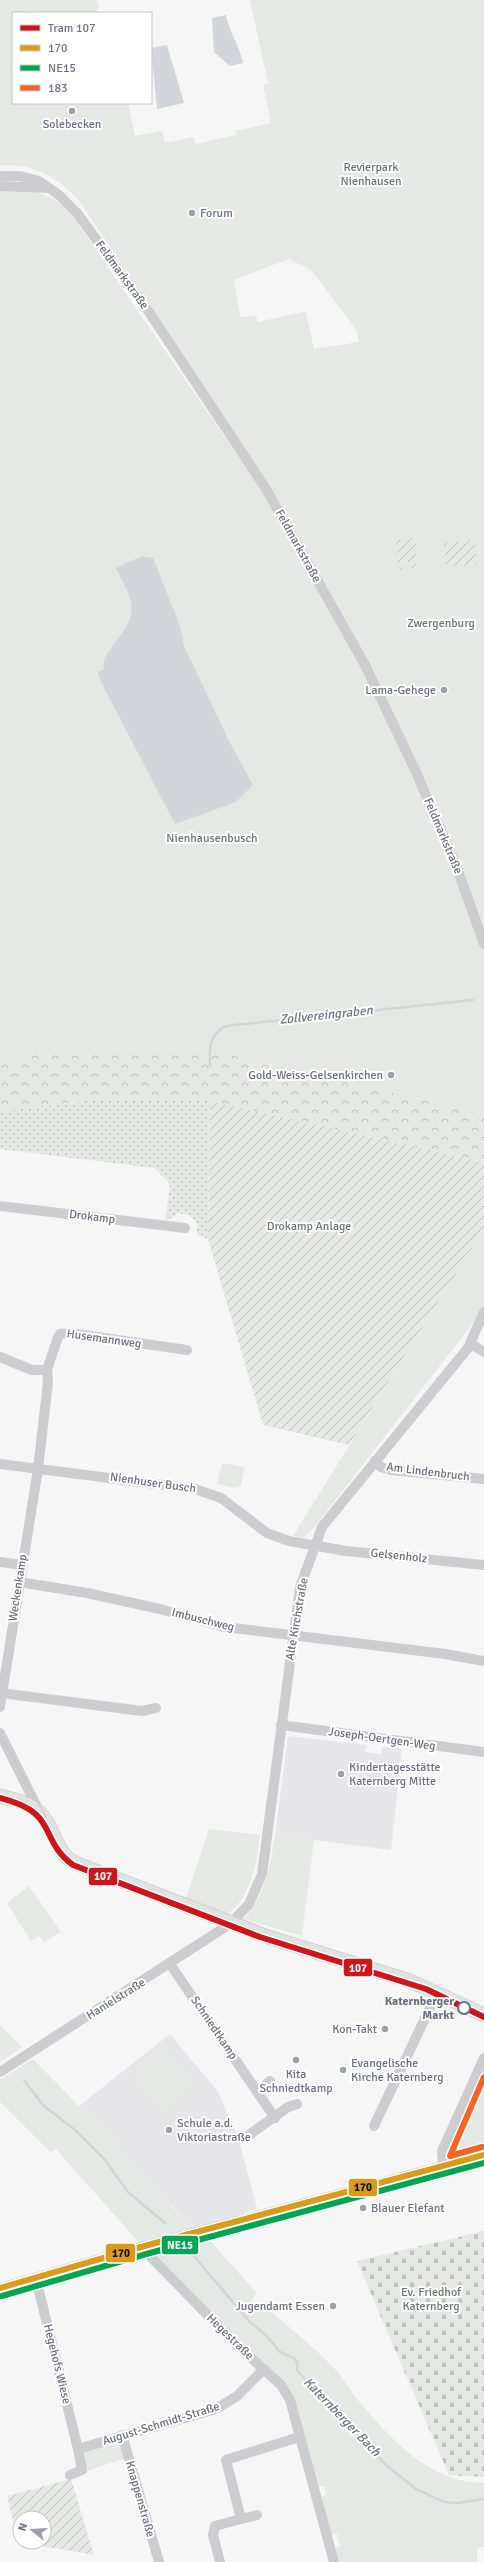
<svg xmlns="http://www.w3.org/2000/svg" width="484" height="2562" viewBox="0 0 484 2562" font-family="Signika,sans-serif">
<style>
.built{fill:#e6e6e8}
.grass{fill:url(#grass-dots)}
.forest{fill:url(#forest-crowns)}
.cemetery{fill:url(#cemetery-stones)}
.park{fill:#e5e9e4;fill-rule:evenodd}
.garden{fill:url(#garden-furrows);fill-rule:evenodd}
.water{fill:#d2d5da}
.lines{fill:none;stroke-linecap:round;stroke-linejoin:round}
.stream{stroke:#d2d5da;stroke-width:2.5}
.major-casing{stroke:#d2d3d4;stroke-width:15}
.minor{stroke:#cdcdcf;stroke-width:10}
.major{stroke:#e1e1e2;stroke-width:13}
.tram{stroke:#c4c4c6;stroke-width:1}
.bus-1-casing{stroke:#fff;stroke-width:9}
.bus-2-casing{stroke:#fff;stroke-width:9}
.bus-3-casing{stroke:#fff;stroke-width:9}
.bus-1{stroke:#db9b1a;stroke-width:6}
.bus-2{stroke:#00a651;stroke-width:6}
.bus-3{stroke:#f26522;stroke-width:6}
.tram-1-casing{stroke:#fff;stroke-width:9}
.tram-1{stroke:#d01519;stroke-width:6}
.poi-dot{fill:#9ba0ab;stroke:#fff;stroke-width:1.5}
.stop-dot{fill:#fff;stroke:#6a7183;stroke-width:2}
.labels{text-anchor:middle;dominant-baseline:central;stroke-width:4;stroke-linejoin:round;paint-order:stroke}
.poi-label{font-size:12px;fill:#6a7183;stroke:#fff;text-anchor:start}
.park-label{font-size:12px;fill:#687a69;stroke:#fff}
.street-label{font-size:12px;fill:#6a7183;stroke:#fff}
.stop-label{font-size:12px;font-weight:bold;fill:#6a7183;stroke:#fff;text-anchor:end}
.water-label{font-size:13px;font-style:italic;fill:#6a7785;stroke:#fff}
.line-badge{stroke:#fff;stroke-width:1.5}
.badge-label{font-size:11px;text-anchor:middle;font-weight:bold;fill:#fff}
.pale-badge-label{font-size:11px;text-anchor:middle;font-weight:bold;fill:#111}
</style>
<defs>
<pattern id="grass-dots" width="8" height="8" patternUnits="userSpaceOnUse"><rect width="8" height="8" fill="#e5e9e4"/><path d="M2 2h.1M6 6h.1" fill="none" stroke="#bec1be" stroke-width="1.8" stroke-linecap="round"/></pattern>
<pattern id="forest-crowns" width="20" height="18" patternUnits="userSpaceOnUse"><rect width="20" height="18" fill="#e5e9e4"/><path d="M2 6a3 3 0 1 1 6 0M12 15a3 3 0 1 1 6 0" fill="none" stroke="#bec1be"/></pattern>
<pattern id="cemetery-stones" width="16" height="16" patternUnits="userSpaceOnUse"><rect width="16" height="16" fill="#e5e9e4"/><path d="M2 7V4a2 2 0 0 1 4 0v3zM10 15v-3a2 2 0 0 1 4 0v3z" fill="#bec1be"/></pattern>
<pattern id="garden-furrows" width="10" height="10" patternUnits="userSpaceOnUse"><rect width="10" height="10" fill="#e5e9e4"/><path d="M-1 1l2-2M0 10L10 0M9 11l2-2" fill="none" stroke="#bec1be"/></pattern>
</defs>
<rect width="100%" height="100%" fill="#f6f6f6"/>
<g class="built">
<polygon points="288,1736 366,1745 365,1752 381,1754 382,1747 402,1749 391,1850 275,1835"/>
<polygon points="170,2034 218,2092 238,2137 257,2208 200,2231 191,2226 162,2196 149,2178 79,2106"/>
</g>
<polygon class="grass" points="104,1099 210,1101 208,1239 197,1235 197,1224 189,1215 178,1213 165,1222 170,1184 154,1168 0,1149 0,1111"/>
<polygon class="forest" points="73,1050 214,1051 484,1114 484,1162 210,1101 104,1099 0,1111 0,1060"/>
<polygon class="cemetery" points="484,2231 484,2477 449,2475 357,2261"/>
<g class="park">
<path d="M0 0H97L99 6 95 13H13V103H128L135 136 162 131 165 143 193 137 195 144 236 135 235 131 271 123 263 85 268 83 250 0H484V941L457 867 324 584 268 483 80 202C57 176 35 164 0 165ZM289 259 311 270 357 331 359 342 314 349 306 311 258 322 256 316 240 317 234 280Z"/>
<path d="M0 189C28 189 50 192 70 212L259 487 364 666 415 772 484 946V1114L214 1051 73 1050 0 1060Z"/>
<polygon points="484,1229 484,1309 316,1525 304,1537 293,1536"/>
<polygon points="222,1463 245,1467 241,1486 235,1488 217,1484"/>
<path d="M209 1829 260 1835C257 1860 251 1899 228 1913L200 1911 186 1898Z"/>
<path d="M275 1835 314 1840 302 1936 244 1919C266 1893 270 1867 275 1835Z"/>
<polygon points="29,1886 61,1932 44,1942 39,1936 31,1941 7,1903"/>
<polygon points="0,2025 22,2047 0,2062"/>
<polygon points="162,2047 196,2080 164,2112 130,2080"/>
<path d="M33 2059 149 2178C163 2197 179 2219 200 2231L142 2246 56 2149 51 2153 0 2102V2080Z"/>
<polygon points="484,2077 484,2148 450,2155"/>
<path d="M202 2232 257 2293 251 2301 260 2308 263 2305C287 2325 313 2346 335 2369 343 2378 349 2389 357 2399 390 2438 429 2483 484 2483V2547L477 2548V2562H338L334 2548 340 2546 337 2534 331 2535 320 2497 327 2495 324 2486H317L293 2401 142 2247Z"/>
<polygon points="121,2438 125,2458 84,2472 79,2450"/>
</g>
<g class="garden">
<polygon points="415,538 417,568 409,568 408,561 403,562 403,570 398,570 396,540"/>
<polygon points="475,540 477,564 446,567 444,543"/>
<polygon points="210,1101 484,1162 484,1229 349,1445 263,1425 208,1239"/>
<path d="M71 2479 94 2555 18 2542 7 2496ZM20 2518H44V2542H20Z"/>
</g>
<g class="water">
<path d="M226 15C229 32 239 44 243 63L230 66 214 52 212 18Z"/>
<polygon points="167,45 184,103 157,109 151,48"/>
<path d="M142 556 153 558 180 626 184 646 230 743 253 785 236 802 175 824 101 682 98 672 104 669C98 652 137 630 131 602 129 591 121 579 116 568Z"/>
</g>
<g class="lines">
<g class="stream">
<path d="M210 1066C209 1049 209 1034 226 1026L473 1000"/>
<polyline points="24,2080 43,2105 75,2130 105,2160 128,2192 165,2223"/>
<polyline points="193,2255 249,2321 266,2335 280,2352 295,2359 298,2364 297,2370 303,2377 386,2465 416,2489 444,2502 458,2503 484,2499"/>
</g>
<defs>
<path id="major" d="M0 1796C14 1800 29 1802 40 1813 55 1828 55 1853 75 1863L268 1937 410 1981 484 2015"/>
</defs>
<use href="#major" class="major-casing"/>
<g class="minor">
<polyline points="0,176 20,176 39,181 59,195 77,213 149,312 266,489 365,665 416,772 457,868 484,944"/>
<polyline points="0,186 48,188"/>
<polyline points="0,1206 185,1228"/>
<polyline points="471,1344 484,1352"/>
<polyline points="0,1357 32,1370 47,1370"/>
<polyline points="375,1461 381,1467 391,1470 484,1479"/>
<polyline points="0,1464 195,1489 221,1498 267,1533 289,1541 346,1551 484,1565"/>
<polyline points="0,1562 22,1565"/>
<polyline points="19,1582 87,1593 160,1609 225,1627 445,1654 484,1661"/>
<polyline points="0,1693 142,1711 156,1708"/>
<polyline points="0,1707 38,1469 48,1382 47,1370 58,1337 60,1334 69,1333 187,1350"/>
<polyline points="281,1725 484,1752"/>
<polyline points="0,1733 39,1811"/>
<polyline points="170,1964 275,2118"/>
<polyline points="0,2072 230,1924 249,1904 262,1874 300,1587 322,1527 468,1348 484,1312"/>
<polyline points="258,2092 270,2081"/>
<polyline points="374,2126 437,1993"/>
<polyline points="246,2137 288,2107 297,2104"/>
<polyline points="443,2166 442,2151 484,2058"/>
<polyline points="141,2247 239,2347 281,2385 290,2400 334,2562"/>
<polyline points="36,2279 78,2449"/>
<polyline points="0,2288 148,2245 484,2155"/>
<polyline points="122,2435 159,2562"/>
<polyline points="70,2475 82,2470 78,2449 216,2409 237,2396 264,2369"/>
<polyline points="241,2519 257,2515"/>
<polyline points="220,2562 213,2535 215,2526 241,2519 226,2460 299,2437"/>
</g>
<use href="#major" class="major"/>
<polyline class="tram" points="0,1738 7,1747 46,1817"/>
<defs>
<polyline id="bus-1" points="0,2288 148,2245 484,2155"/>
<polyline id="bus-2" points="2,2296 150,2253 484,2163"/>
<polyline id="bus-3" points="482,2147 450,2156 484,2077"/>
</defs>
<use href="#bus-1" class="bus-1-casing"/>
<use href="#bus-2" class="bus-2-casing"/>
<use href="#bus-3" class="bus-3-casing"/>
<use href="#bus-1" class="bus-1"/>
<use href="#bus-2" class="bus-2"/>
<use href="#bus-3" class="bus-3"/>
<defs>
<path id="tram-1" d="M0 1798C60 1813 37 1838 73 1865L260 1937 426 1989 484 2017"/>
</defs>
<use href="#tram-1" class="tram-1-casing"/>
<use href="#tram-1" class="tram-1"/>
</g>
<g class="poi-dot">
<circle cx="72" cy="111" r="4"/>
<circle cx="192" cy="213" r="4"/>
<circle cx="444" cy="690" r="4"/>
<circle cx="391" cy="1075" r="4"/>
<circle cx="341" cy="1774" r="4"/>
<circle cx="385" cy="2029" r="4"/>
<circle cx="296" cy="2060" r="4"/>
<circle cx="343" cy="2070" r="4"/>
<circle cx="169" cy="2130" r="4"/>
<circle cx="363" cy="2208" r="4"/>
<circle cx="333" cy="2306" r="4"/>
</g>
<circle class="stop-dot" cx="464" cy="2008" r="6"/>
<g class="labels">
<g class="poi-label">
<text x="72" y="124" text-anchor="middle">Solebecken</text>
<text x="200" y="213">Forum</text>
<text x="436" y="690" text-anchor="end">Lama-Gehege</text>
<text x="383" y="1075" text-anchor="end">Gold-Weiss-Gelsenkirchen</text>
<text x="349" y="1767">Kindertagesstätte<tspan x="349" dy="14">Katernberg Mitte</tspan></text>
<text x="377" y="2029" text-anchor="end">Kon-Takt</text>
<text x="351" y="2063">Evangelische<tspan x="351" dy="14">Kirche Katernberg</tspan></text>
<text x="296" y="2074" text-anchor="middle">Kita<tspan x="296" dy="14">Schniedtkamp</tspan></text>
<text x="177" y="2123">Schule a.d.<tspan x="177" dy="14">Viktoriastraße</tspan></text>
<text x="371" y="2208">Blauer Elefant</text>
<text x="325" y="2306" text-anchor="end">Jugendamt Essen</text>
</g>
<g class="park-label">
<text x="371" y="167">Revierpark<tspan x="371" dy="14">Nienhausen</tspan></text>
<text x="441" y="623">Zwergenburg</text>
<text x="212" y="838">Nienhausenbusch</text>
<text x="309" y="1226">Drokamp Anlage</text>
<text x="431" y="2292">Ev. Friedhof<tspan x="431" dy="14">Katernberg</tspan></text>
</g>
<g class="street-label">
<text transform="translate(122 275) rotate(54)">Feldmarkstraße</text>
<text transform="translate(298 546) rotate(61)">Feldmarkstraße</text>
<text transform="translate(443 836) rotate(67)">Feldmarkstraße</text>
<text transform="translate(92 1217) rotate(7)">Drokamp</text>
<text transform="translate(104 1339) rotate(8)">Husemannweg</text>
<text transform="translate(428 1472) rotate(7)">Am Lindenbruch</text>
<text transform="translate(153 1483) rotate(8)">Nienhuser Busch</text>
<text transform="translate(399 1556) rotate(6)">Gelsenholz</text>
<text transform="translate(18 1588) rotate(-81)">Weckenkamp</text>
<text transform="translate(297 1619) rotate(-80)">Alte Kirchstraße</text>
<text transform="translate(203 1620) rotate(14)">Imbuschweg</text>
<text transform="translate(382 1739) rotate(8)">Joseph-Oertgen-Weg</text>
<text transform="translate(116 1999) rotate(-32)">Hanielstraße</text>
<text transform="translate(214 2028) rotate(56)">Schniedtkamp</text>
<text transform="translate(230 2337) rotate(44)">Hegestraße</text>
<text transform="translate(57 2364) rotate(76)">Hegehofs Wiese</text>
<text transform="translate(161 2424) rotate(-17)">August-Schmidt-Straße</text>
<text transform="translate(140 2499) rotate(74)">Knappenstraße</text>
</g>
<g class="stop-label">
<text x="454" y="2001">Katernberger<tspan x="454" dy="14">Markt</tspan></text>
</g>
<g class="water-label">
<text transform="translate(326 1015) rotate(-6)">Zollvereingraben</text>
<text transform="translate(342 2417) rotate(46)">Katernberger Bach</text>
</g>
</g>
<g class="line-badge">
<rect x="88" y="1867" width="30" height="19" rx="4" fill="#d01519"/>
<rect x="343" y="1958" width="30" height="19" rx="4" fill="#d01519"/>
<rect x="348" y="2178" width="30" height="19" rx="4" fill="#db9b1a"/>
<rect x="161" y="2235" width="38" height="20" rx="4" fill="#00a651"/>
<rect x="105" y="2243" width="31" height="20" rx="4" fill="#db9b1a"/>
</g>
<g class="badge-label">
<text x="103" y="1880">107</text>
<text x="358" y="1972">107</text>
<text x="180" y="2249">NE15</text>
</g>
<g class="pale-badge-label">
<text x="363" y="2191">170</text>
<text x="121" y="2257">170</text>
</g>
<rect x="12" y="12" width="140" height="92" fill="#ffffff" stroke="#c3c6cd"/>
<rect x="20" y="25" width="20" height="6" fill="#d01519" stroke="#c3c6cd"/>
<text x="48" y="32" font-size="12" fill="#6a7183">Tram 107</text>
<rect x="20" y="45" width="20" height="6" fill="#db9b1a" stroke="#c3c6cd"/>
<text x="48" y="52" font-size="12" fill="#6a7183">170</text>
<rect x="20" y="65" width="20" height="6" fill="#00a651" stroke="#c3c6cd"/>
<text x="48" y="72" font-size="12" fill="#6a7183">NE15</text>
<rect x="20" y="85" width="20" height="6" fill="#f26522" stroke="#c3c6cd"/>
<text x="48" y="92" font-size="12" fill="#6a7183">183</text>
<g transform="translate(32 2530) rotate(288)"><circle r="19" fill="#ffffff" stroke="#c3c6cd"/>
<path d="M0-3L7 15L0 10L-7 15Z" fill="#9ba0ab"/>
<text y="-6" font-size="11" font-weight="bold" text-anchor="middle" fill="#6a7183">N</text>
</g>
</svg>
